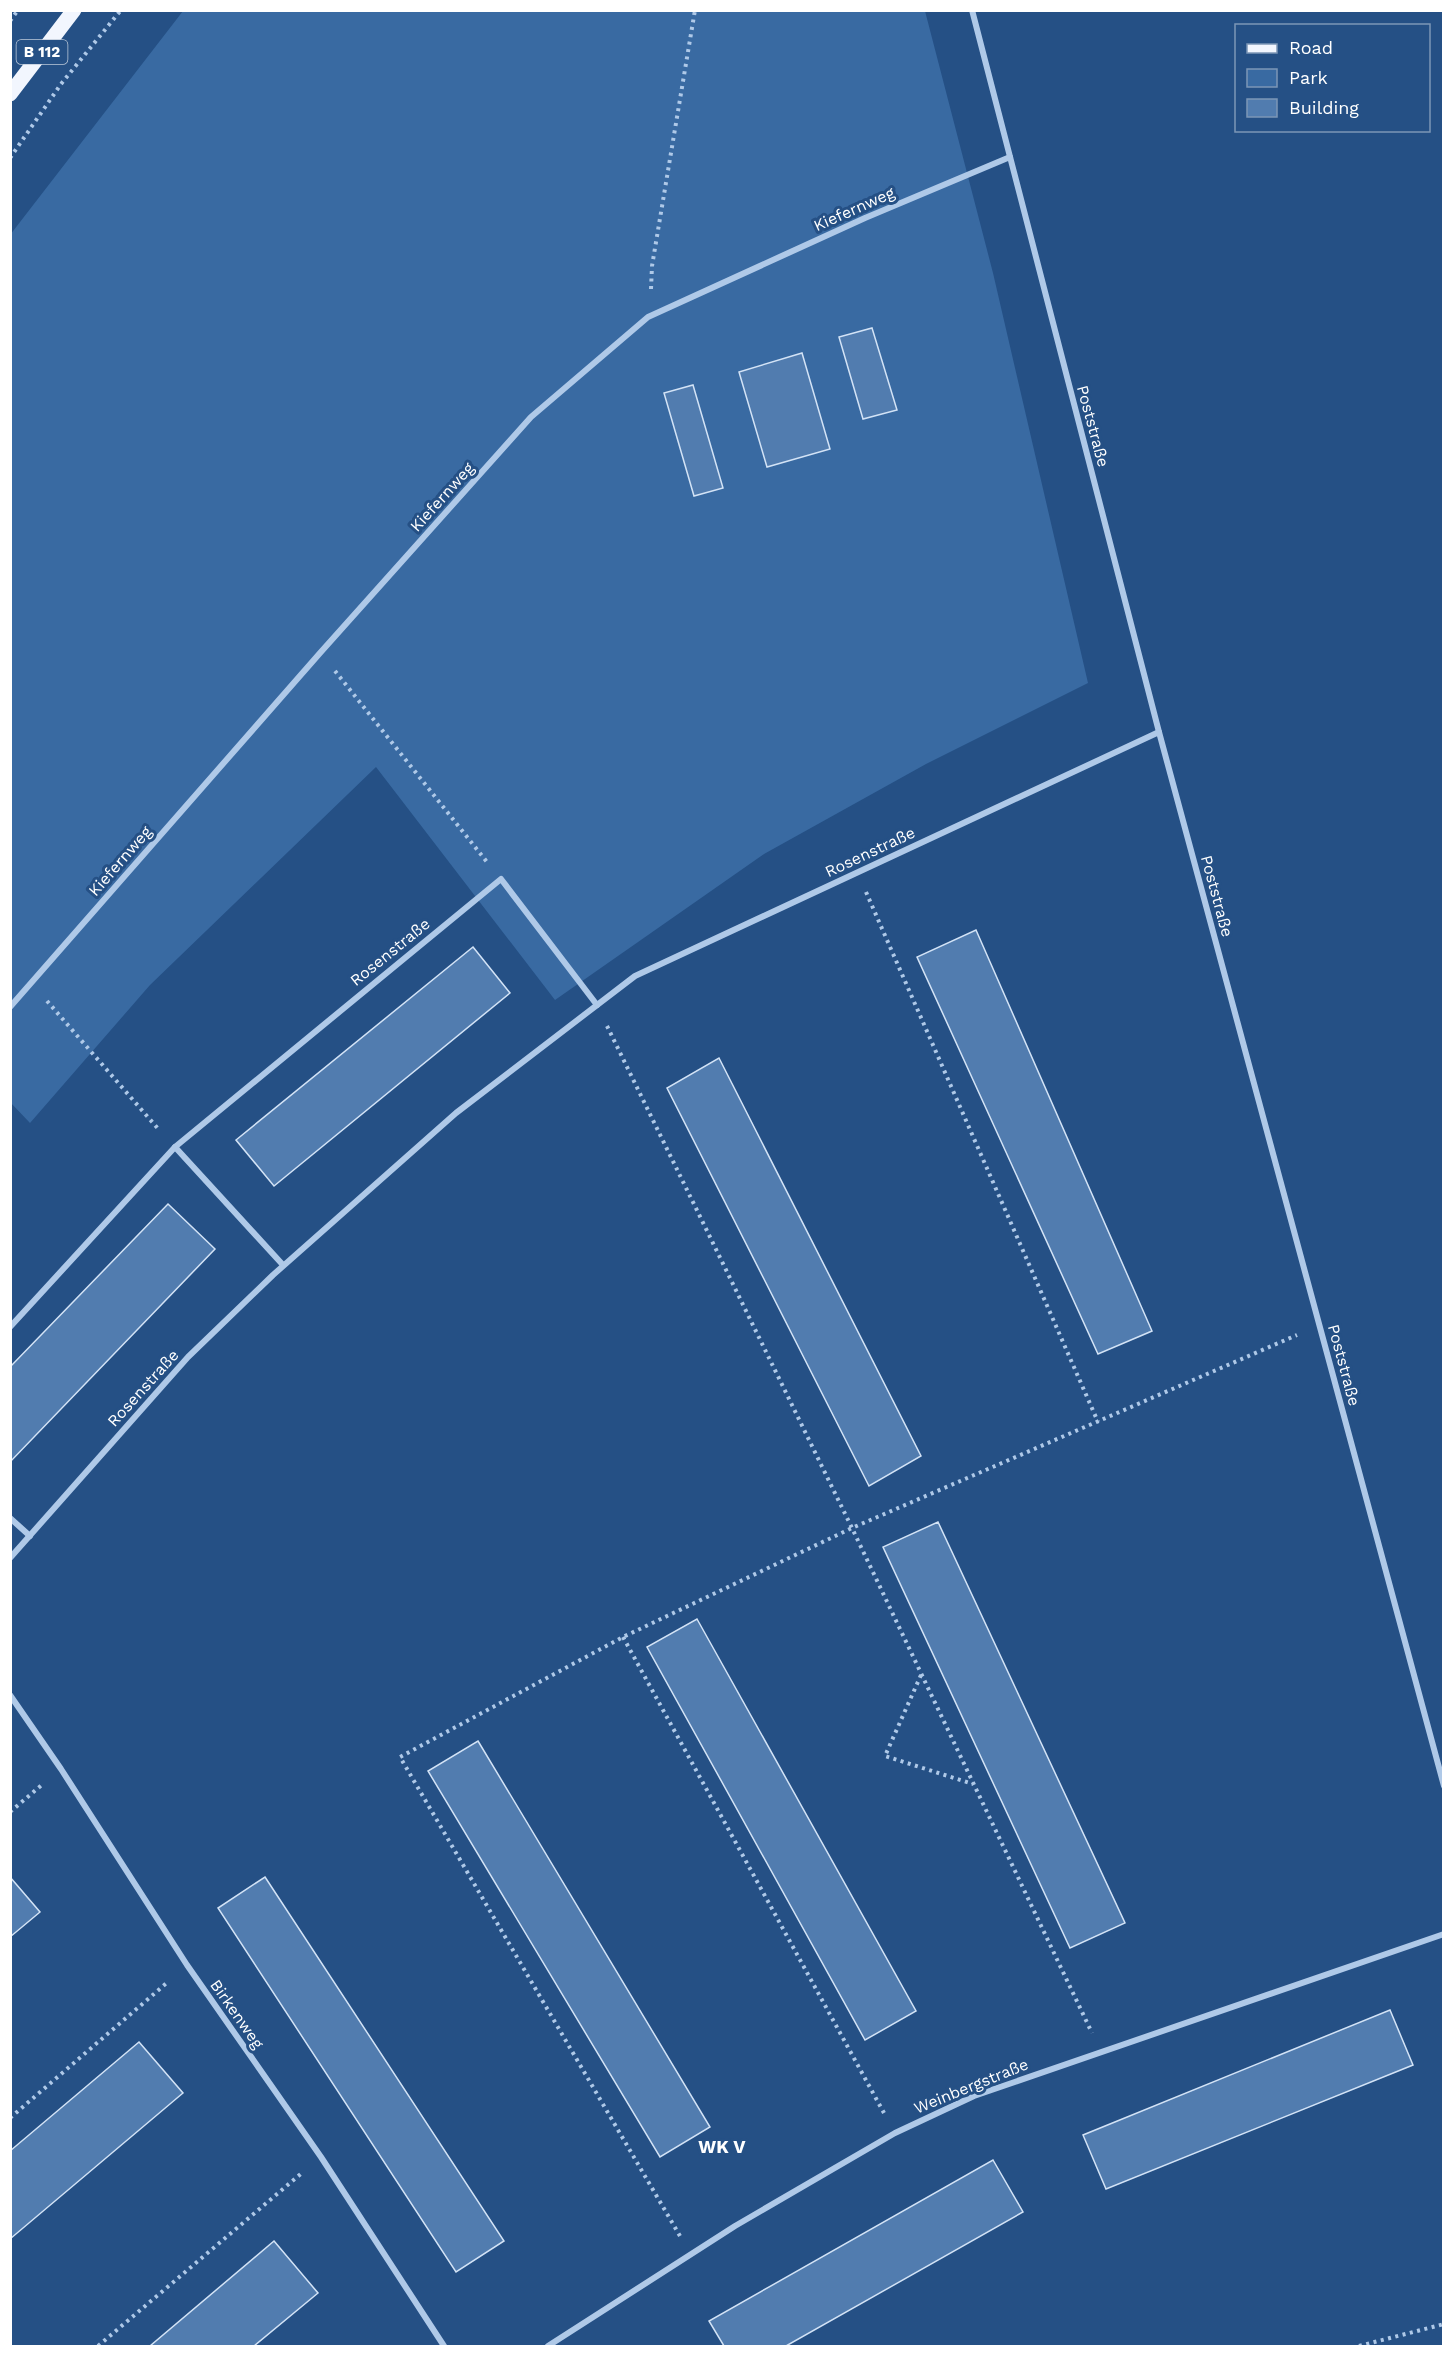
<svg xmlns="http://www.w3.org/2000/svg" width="1454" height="2357" viewBox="0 0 1454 2357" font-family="'Work Sans',sans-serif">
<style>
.green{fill:#396aa2}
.building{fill:#517caf;stroke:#d3e3f6;stroke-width:1.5}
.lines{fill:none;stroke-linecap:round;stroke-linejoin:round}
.path{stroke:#afc9e8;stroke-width:4;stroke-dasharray:3 4.5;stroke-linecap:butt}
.minor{stroke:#afc9e8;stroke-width:6}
.primary{stroke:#f2f6fe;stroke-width:15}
.labels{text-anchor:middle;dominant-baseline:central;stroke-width:6;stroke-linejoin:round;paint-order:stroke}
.shield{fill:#255085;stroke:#becada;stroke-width:1.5}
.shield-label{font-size:15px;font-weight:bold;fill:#fff}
.street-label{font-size:16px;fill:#fff;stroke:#255085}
.neighbourhood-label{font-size:18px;font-weight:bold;fill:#fff;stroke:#255085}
</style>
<rect width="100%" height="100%" fill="#255085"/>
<polygon class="green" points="183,11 925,11 993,273 1088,683 926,764 764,854 555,1000 376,767 150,985 30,1123 10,1102 10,235"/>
<g class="building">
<polygon points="872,328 897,410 863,419 839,337"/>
<polygon points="802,353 830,449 767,467 739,372"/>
<polygon points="693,385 723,488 694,496 664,393"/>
<polygon points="976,930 1152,1331 1098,1354 917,957"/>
<polygon points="473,947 510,993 274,1186 236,1140"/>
<polygon points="719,1058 921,1456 869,1486 667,1088"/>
<polygon points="168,1204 215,1249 10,1462 10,1367"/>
<polygon points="938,1522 1125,1923 1070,1948 883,1547"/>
<polygon points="697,1619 916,2011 865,2040 647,1647"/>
<polygon points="478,1741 710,2127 660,2157 428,1771"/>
<polygon points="10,1877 40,1912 10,1937"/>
<polygon points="265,1877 504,2241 456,2272 218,1908"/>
<polygon points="1390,2010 1413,2065 1106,2189 1083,2135"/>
<polygon points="139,2042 183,2093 10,2239 10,2151"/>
<polygon points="993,2160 1023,2212 786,2346 724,2346 709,2321"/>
<polygon points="274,2241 318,2293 254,2346 150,2346"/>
</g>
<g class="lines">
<g class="path">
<polyline points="10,21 18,10"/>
<polyline points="10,158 61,84 121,10"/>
<polyline points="651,289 652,266 695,10"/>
<polyline points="335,671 487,862"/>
<polyline points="866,892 1098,1422"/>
<polyline points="47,1001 160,1131"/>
<polyline points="607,1026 852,1528 1092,2033"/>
<polyline points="623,1637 884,2113"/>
<polyline points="921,1675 885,1756 973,1784"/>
<polyline points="10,1812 44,1783"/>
<polyline points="10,2118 169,1981"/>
<polyline points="680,2236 400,1757 623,1637 852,1528 1297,1335"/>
<polyline points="98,2346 303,2172"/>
<polyline points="1359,2346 1444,2324"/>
</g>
<g class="minor">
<polyline points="972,10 1159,732 1444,1786"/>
<polyline points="10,1007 320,653 531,417 648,317 865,218 1010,157"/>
<polyline points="175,1147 283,1265"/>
<polyline points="10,1327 175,1147 501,879 597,1005"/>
<polyline points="10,1518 30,1536"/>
<polyline points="10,1558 188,1357 273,1275 456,1113 635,976 1159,732"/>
<polyline points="10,1695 61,1769 187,1965 321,2157 444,2346"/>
<polyline points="548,2346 735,2226 895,2133 974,2096 1444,1934"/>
</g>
<polyline class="primary" points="10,94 74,10"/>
</g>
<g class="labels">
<rect class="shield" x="16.5" y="40" width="51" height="24" rx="4.5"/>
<g class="shield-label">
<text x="42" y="52">B 112</text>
</g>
<g class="street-label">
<text transform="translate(854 209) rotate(-24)">Kiefernweg</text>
<text transform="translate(1093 426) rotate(75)">Poststraße</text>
<text transform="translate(442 497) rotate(-48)">Kiefernweg</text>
<text transform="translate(870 852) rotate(-25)">Rosenstraße</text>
<text transform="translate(120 861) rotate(-49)">Kiefernweg</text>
<text transform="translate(1217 896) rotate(75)">Poststraße</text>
<text transform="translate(390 952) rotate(-39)">Rosenstraße</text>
<text transform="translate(1344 1365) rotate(75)">Poststraße</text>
<text transform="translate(143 1388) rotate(-48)">Rosenstraße</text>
<text transform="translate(237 2014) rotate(55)">Birkenweg</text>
<text transform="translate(971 2086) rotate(-22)">Weinbergstraße</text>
</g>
<g class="neighbourhood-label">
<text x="722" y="2146">WK V</text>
</g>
</g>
<rect width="1454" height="2357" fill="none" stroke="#ffffff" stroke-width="24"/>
<rect x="1235" y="24" width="195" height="108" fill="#255085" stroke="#7c96b6" stroke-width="1.5"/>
<rect x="1247" y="44" width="30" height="9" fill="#f2f6fe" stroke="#7c96b6" stroke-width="1.5"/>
<text x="1289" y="54" font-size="18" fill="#ffffff">Road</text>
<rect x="1247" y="69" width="30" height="18" fill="#396aa2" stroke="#7c96b6" stroke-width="1.5"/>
<text x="1289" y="84" font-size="18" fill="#ffffff">Park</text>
<rect x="1247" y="99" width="30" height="18" fill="#517caf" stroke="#7c96b6" stroke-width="1.5"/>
<text x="1289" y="114" font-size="18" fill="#ffffff">Building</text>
</svg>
